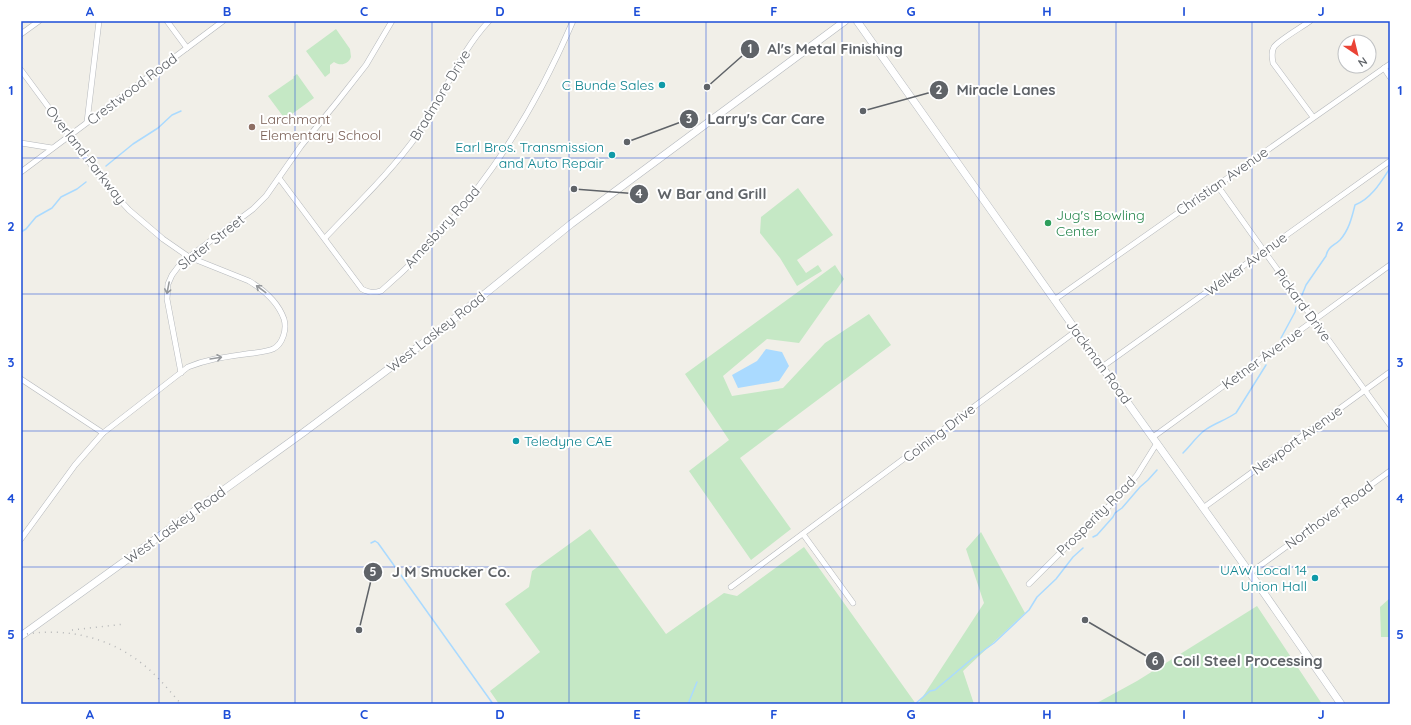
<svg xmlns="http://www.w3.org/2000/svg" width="1411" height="725" viewBox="0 0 1411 725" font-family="Quicksand,sans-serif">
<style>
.green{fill:#c5e8c5}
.water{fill:#aadaff}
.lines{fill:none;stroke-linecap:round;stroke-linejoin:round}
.stream{stroke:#aadaff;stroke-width:1.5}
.minor-casing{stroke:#b5b8bc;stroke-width:6}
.secondary-casing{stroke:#b6babf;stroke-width:8}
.minor{stroke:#fff;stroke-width:5}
.secondary{stroke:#fff;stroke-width:7}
.rail{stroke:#b6b7b8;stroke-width:1.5;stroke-dasharray:1 5;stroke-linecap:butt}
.oneway{stroke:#979a9d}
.grid{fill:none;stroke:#1d4ed8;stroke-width:1;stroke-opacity:0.55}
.culture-dot{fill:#0f9aa8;stroke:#fff;stroke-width:1.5}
.education-dot{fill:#8d6e63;stroke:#fff;stroke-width:1.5}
.leisure-dot{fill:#2e9e5b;stroke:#fff;stroke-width:1.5}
.labels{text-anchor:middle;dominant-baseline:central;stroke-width:4;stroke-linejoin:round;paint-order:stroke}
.culture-label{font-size:14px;fill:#0d838f;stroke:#fff;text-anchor:end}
.street-label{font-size:14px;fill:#5f6368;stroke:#fff}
.education-label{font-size:14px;fill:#785e54;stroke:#fff;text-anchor:start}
.leisure-label{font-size:14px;fill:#27864d;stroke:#fff;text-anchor:start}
.leader{fill:none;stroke:#5f6368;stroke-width:1.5}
.callout-dot{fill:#5f6368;stroke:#fff;stroke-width:1.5}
.mark-label{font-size:12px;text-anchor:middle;font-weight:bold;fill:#fff}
.callout-label{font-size:15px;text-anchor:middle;font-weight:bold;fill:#5f6368;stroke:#fff;stroke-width:4;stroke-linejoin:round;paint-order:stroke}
.neatline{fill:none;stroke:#1d4ed8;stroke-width:1.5}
.grid-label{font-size:13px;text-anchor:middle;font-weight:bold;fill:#1d4ed8}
</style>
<rect width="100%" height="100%" fill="#f1efe8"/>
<g class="green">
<path d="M336 29 350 49 351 57C348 65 340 66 334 62L330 65V73L325 77 306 51Z"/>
<polygon points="297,74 314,98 285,119 268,96 294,78 293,77"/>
<polygon points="798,188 833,235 797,260 806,273 818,265 822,271 797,286 780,258 760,233 761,217"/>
<polygon points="835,265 844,279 799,343 767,339 723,376 732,396 783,388 825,343 869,314 891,345 740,458 791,529 751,560 689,471 729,440 685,374"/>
<polygon points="590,529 666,634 724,593 737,596 804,547 916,704 499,704 490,691 540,652 505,604 529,587 532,571"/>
<polygon points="981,532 1025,613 963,671 974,704 918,704 984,603 966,549"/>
<polygon points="1390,598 1390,637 1381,637 1380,607"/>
<polygon points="1257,606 1322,704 1095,704 1137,681"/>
</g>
<polygon class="water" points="766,349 782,352 789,366 779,381 738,388 732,375 757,361"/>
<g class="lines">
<g class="stream">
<polyline points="106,166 133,144 158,128 172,115 181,111"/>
<polyline points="21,232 26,229 36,217 52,208 61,197 77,189 86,182"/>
<path d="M1302 295 1306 285 1326 256C1328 246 1334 246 1340 240 1349 230 1352 217 1355 205 1371 199 1381 182 1390 168"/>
<polyline points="1281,338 1295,312 1296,307"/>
<path d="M1183 453C1190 446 1197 436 1205 430 1215 423 1226 420 1236 413L1266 365"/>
<polyline points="1093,537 1097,535 1113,517 1115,513 1122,508 1140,487 1148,480 1157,470"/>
<polyline points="371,543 375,541 378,543 493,704"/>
<polyline points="688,704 697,682"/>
<polyline points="915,704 930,691 935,690 973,658 994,643 1029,610 1037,597 1056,579 1073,557 1083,548"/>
</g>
<defs>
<g id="minor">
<polyline points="167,21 187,48"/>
<path d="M1310 21C1302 27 1279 40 1274 47 1271 52 1272 57 1273 63L1313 117"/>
<polyline points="21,34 39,21"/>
<polyline points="1384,68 1390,77"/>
<path d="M21 70 106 185 129 210 163 239 189 257 249 281C264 290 278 302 284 319 287 329 283 344 273 349 265 352 254 353 246 354 225 357 208 359 188 367L103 433 75 465 21 539"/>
<polyline points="87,122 99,21"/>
<polyline points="21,143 52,148"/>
<polyline points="21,172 223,21"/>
<path d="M279 178 362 289C369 293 374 293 381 291 468 216 528 126 573 21"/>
<polyline points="1217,185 1264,251 1390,425"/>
<path d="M325 238C357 204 391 172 418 134 444 97 458 54 489 21"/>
<polyline points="1054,300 1390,64"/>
<polyline points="1102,367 1390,161"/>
<polyline points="181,373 167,299 168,284 172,275 181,263 253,209 266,196 301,146 337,102 366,65 392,21"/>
<polyline points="21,379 103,433"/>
<polyline points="1153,437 1390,265"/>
<polyline points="1203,508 1390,372"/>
<polyline points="803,534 853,603"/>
<polyline points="1250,573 1390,471"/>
<polyline points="1029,584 1081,532 1121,495 1137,475 1157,443"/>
<polyline points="731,587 1076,331"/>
</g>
<g id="secondary">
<polyline points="857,21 1102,367 1250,573 1341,704"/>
<polyline points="21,636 304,432 434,335 571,224 845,21"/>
</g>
</defs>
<use href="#minor" class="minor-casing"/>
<use href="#secondary" class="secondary-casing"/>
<use href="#minor" class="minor"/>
<use href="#secondary" class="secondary"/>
<g class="rail">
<polyline points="72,630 125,624"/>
<path d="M21 635C63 627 106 636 140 662 156 674 168 689 181 704"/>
</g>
</g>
<defs><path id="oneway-shaft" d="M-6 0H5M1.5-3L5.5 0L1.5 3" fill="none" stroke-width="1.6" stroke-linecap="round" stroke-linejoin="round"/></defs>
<g class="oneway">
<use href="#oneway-shaft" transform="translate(168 288) rotate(101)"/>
<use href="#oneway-shaft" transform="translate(261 289) rotate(-143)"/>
<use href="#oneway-shaft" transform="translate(216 358) rotate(-9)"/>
</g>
<path class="grid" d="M159 21V704M295 21V704M432 21V704M569 21V704M706 21V704M842 21V704M979 21V704M1116 21V704M1252 21V704M21 158H1390M21 294H1390M21 431H1390M21 567H1390"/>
<g class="culture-dot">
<circle cx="662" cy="85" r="4"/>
<circle cx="612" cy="155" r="4"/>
<circle cx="516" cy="441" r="4"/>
<circle cx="1315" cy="578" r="4"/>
</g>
<circle class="education-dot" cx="252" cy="127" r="4"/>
<circle class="leisure-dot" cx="1048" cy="223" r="4"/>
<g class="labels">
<g class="culture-label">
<text x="654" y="85">C Bunde Sales</text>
<text x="604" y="147">Earl Bros. Transmission<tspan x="604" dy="16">and Auto Repair</tspan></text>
<text x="524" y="441" text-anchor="start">Teledyne CAE</text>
<text x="1307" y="570">UAW Local 14<tspan x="1307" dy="16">Union Hall</tspan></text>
</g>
<g class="street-label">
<text transform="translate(132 89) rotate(-37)">Crestwood Road</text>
<text transform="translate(440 95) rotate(-59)">Bradmore Drive</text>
<text transform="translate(86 155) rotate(52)">Overland Parkway</text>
<text transform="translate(1222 181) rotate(-35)">Christian Avenue</text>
<text transform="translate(442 227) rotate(-48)">Amesbury Road</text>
<text transform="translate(211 242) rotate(-38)">Slater Street</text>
<text transform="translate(1246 264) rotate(-36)">Welker Avenue</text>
<text transform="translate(1303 305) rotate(54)">Pickard Drive</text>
<text transform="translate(436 332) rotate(-38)">West Laskey Road</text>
<text transform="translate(1262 358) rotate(-36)">Ketner Avenue</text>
<text transform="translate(1099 362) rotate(54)">Jackman Road</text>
<text transform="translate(939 433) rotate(-37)">Coining Drive</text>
<text transform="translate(1297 440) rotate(-36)">Newport Avenue</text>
<text transform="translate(1329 515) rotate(-36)">Northover Road</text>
<text transform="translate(1096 516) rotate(-45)">Prosperity Road</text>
<text transform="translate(175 525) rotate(-36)">West Laskey Road</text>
</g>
<g class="education-label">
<text x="260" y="119">Larchmont<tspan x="260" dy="16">Elementary School</tspan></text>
</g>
<g class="leisure-label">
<text x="1056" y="215">Jug's Bowling<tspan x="1056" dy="16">Center</tspan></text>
</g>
</g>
<path class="leader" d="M707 87L750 49M863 111L939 90M627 142L689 119M574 189L639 194M359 630L373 572M1085 620L1155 661"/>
<g class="callout-dot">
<circle cx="707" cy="87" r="4"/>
<circle cx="863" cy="111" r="4"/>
<circle cx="627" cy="142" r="4"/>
<circle cx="574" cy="189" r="4"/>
<circle cx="359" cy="630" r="4"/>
<circle cx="1085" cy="620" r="4"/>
<circle cx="750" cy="49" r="10"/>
<circle cx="939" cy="90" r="10"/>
<circle cx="689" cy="119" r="10"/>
<circle cx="639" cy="194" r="10"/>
<circle cx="373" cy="572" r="10"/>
<circle cx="1155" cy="661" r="10"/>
</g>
<g class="mark-label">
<text x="750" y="53">1</text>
<text x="939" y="94">2</text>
<text x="689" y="123">3</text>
<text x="639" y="198">4</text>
<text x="373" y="576">5</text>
<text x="1155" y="665">6</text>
</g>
<g class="callout-label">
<text x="835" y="54">Al's Metal Finishing</text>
<text x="1006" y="95">Miracle Lanes</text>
<text x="766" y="124">Larry's Car Care</text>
<text x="712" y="199">W Bar and Grill</text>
<text x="451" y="577">J M Smucker Co.</text>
<text x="1248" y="666">Coil Steel Processing</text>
</g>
<rect width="1411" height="725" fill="none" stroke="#ffffff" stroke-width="44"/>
<g transform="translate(1357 54) rotate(145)"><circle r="19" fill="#ffffff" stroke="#bfc1c3"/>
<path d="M0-3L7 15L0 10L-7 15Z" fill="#ea4335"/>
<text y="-6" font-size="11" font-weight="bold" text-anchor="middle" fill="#5f6368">N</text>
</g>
<rect x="22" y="22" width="1367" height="681" class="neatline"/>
<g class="grid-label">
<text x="90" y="16">A</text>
<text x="227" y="16">B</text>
<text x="364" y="16">C</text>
<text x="500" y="16">D</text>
<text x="637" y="16">E</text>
<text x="774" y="16">F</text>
<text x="911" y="16">G</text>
<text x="1047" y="16">H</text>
<text x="1184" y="16">I</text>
<text x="1321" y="16">J</text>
<text x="11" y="95">1</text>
<text x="1400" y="95">1</text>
<text x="11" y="231">2</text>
<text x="1400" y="231">2</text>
<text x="11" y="367">3</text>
<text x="1400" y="367">3</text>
<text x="11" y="503">4</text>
<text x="1400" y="503">4</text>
<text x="11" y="639">5</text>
<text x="1400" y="639">5</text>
<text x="90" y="719">A</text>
<text x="227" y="719">B</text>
<text x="364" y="719">C</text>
<text x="500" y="719">D</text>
<text x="637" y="719">E</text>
<text x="774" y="719">F</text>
<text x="911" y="719">G</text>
<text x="1047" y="719">H</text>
<text x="1184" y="719">I</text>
<text x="1321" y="719">J</text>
</g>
</svg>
